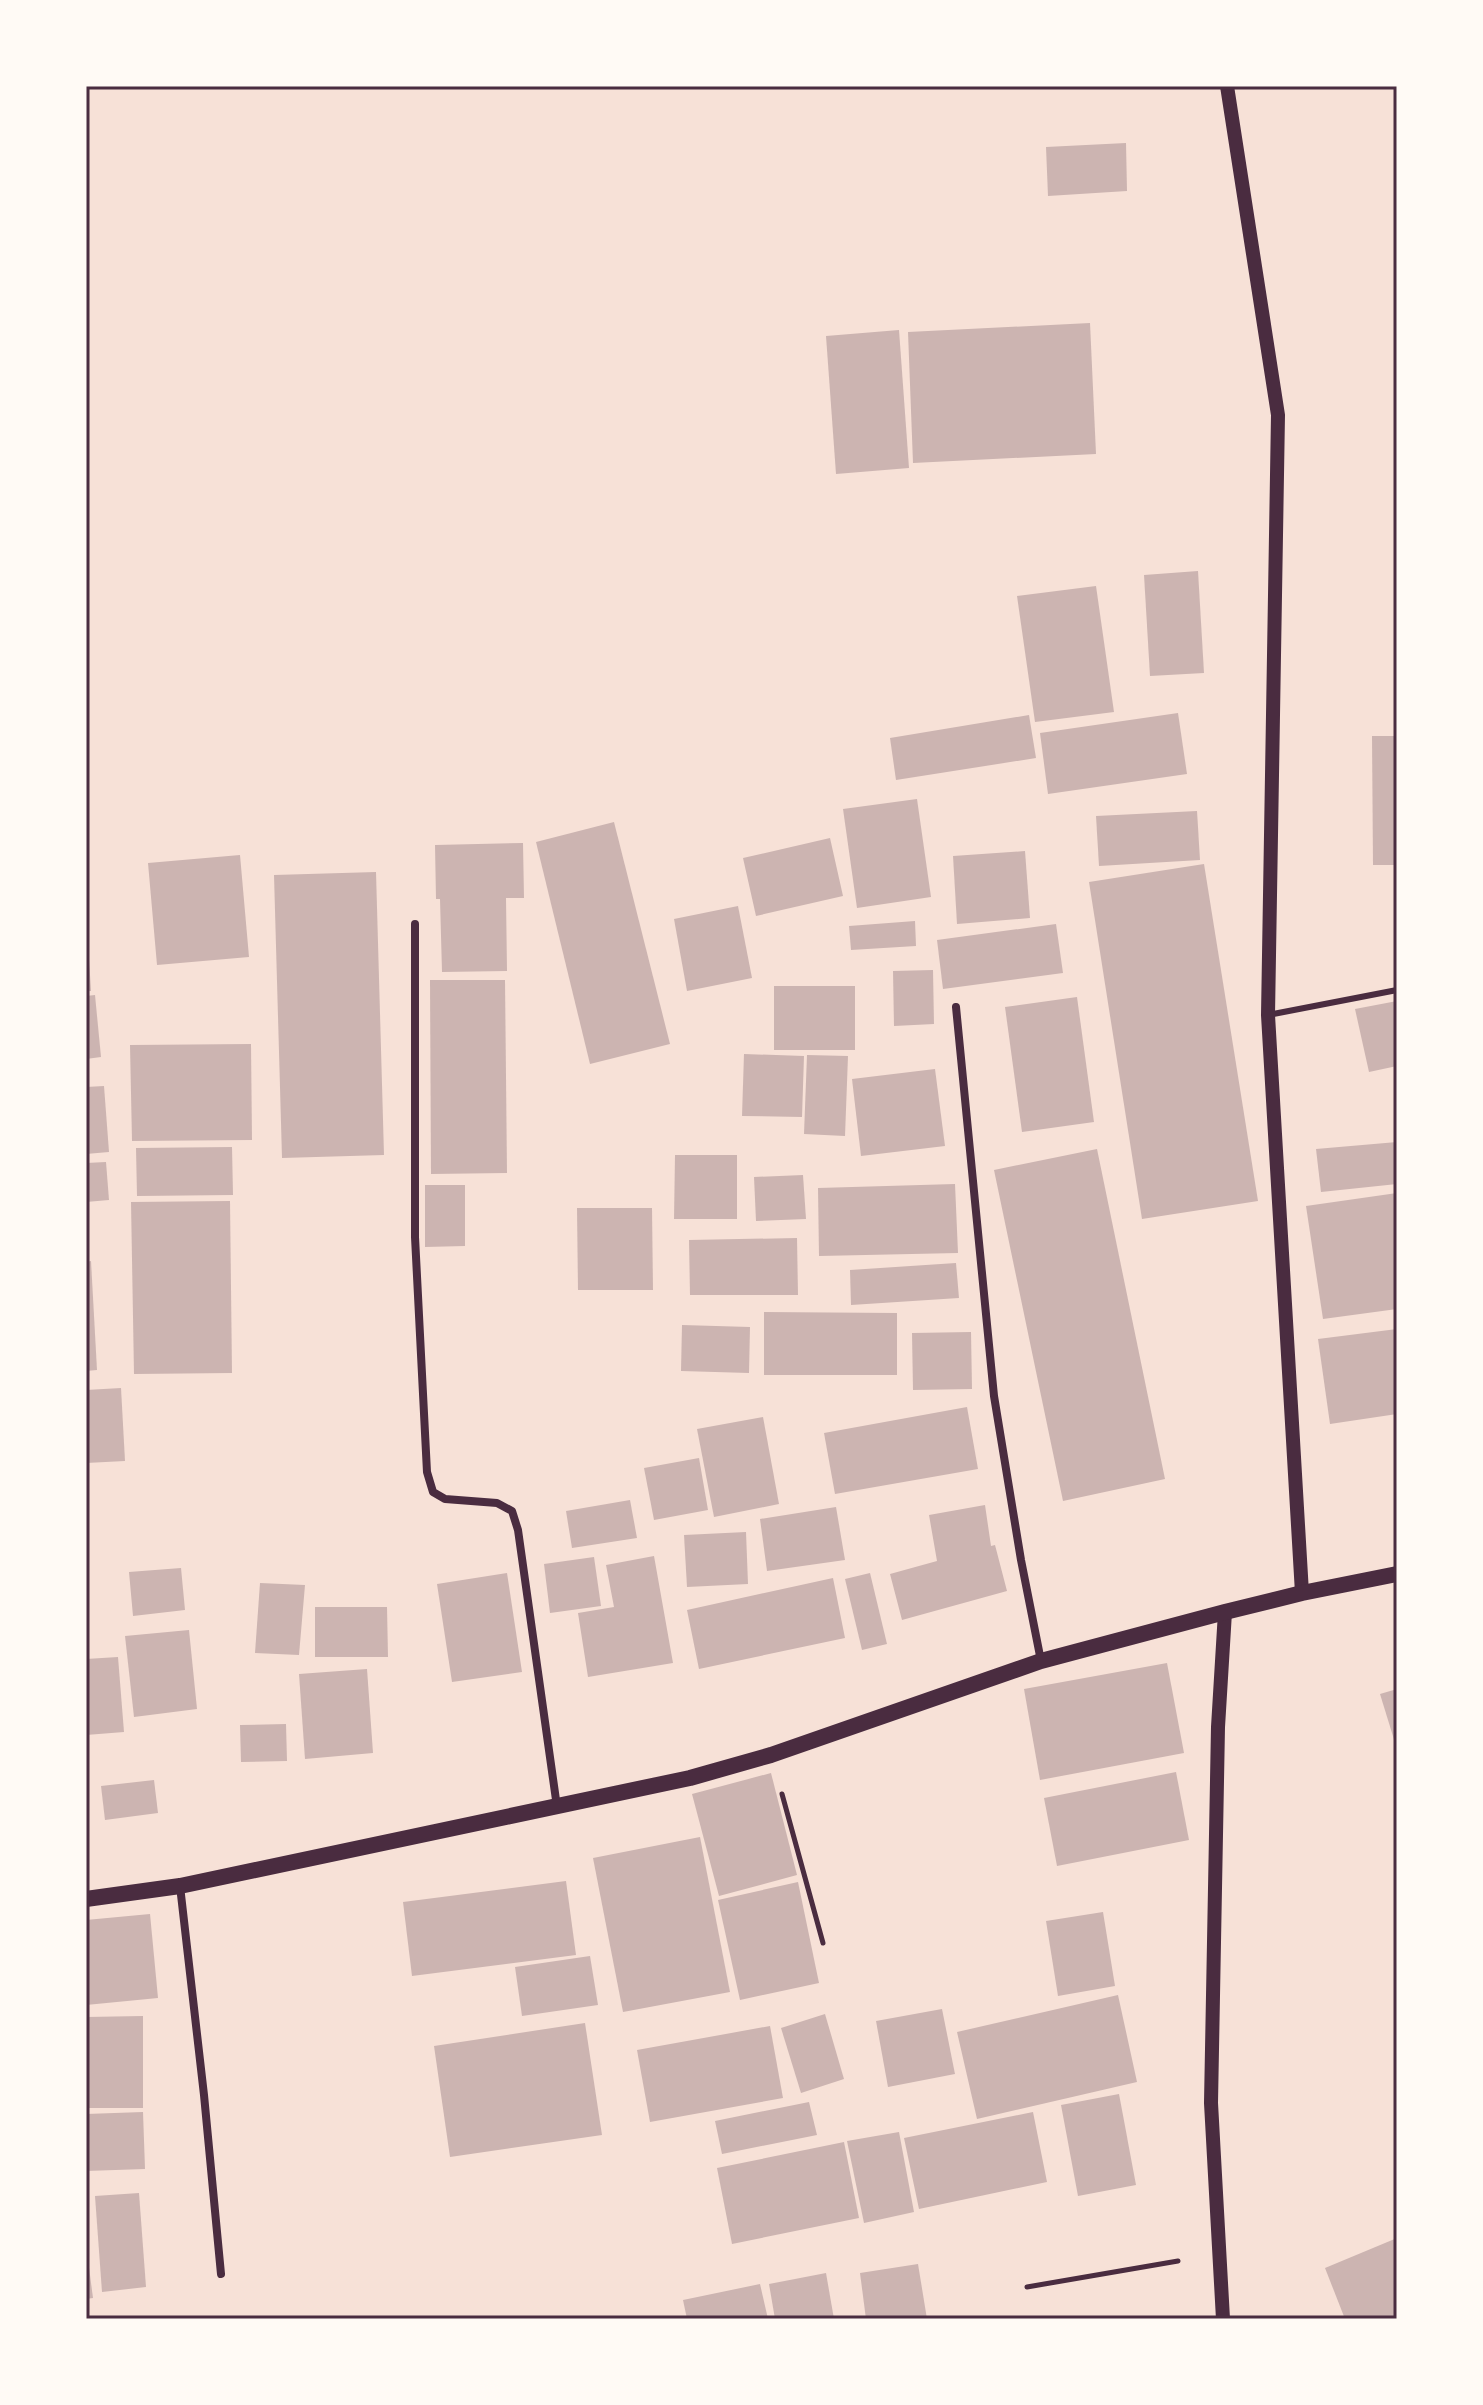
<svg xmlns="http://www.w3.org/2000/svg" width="1483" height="2405" viewBox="0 0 1483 2405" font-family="Roboto,sans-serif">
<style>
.building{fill:#ccb4b1}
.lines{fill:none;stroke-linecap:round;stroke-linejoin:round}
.path{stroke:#4a2c40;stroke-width:5}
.service{stroke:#4a2c40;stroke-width:6}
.minor{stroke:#4a2c40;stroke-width:8}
.tertiary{stroke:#4a2c40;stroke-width:14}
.secondary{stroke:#4a2c40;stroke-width:16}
.neatline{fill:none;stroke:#4a2c40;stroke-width:3}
</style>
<rect width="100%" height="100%" fill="#f7e1d7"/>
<g class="building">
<polygon points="1126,143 1127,191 1048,196 1046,147"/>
<polygon points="1090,323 1096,454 913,463 908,332"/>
<polygon points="899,330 909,468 836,474 826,336"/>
<polygon points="1198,571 1204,673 1150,676 1144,575"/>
<polygon points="1096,586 1114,712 1035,722 1017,596"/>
<polygon points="1178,713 1187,774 1048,794 1040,733"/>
<polygon points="1029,715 1036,758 896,780 890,738"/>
<polygon points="1372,736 1397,736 1397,865 1373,865"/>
<polygon points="917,799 931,897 857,908 843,809"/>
<polygon points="1197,811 1200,860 1099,866 1096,816"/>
<polygon points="614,822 670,1044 590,1064 536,842"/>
<polygon points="830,838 843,896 756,916 743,858"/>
<polygon points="523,843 524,898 506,898 507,971 442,972 440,899 436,899 435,845"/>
<polygon points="1025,851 1030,918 957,924 953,856"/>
<polygon points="240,855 249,957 157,965 148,863"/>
<polygon points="1204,864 1258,1201 1142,1219 1089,882"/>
<polygon points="376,872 384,1155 282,1158 274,875"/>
<polygon points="738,906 752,978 687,991 674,919"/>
<polygon points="915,921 916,946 851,950 849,926"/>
<polygon points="1056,924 1063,973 943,989 937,940"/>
<polygon points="86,944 88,944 91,991 86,991"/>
<polygon points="933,970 934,1024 894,1026 893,971"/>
<polygon points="430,980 505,980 507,1173 431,1174"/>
<rect x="774" y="986" width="81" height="64"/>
<polygon points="95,995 101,1057 86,1059 86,996"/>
<polygon points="1077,997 1094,1122 1022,1132 1005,1007"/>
<polygon points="1397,1001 1397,1066 1369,1072 1355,1009"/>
<polygon points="251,1044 252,1140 132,1141 130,1045"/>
<polygon points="744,1054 804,1056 802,1117 742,1116"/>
<polygon points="807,1055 848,1056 845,1136 804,1134"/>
<polygon points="935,1069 945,1146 861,1156 852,1079"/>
<polygon points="104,1086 109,1152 86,1154 86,1087"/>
<polygon points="1397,1142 1397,1184 1321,1192 1316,1149"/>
<polygon points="232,1147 233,1195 137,1196 136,1148"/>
<polygon points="1097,1149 1165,1479 1063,1501 994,1170"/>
<polygon points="675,1155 737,1155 737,1219 674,1219"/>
<polygon points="106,1162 109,1200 86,1202 86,1163"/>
<polygon points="803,1175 806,1219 756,1221 754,1177"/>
<polygon points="955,1184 958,1253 819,1256 818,1188"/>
<polygon points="425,1185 465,1185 465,1246 425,1247"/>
<polygon points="1397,1193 1397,1309 1323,1319 1306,1206"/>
<polygon points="230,1201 232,1373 134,1374 131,1202"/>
<polygon points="577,1208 652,1208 653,1290 578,1290"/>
<polygon points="797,1238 798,1295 690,1295 689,1240"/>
<polygon points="91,1261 97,1370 86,1371 86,1262"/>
<polygon points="956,1263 959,1298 851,1305 850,1270"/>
<polygon points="764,1312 897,1313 897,1375 764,1375"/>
<polygon points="682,1325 750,1327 749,1373 681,1371"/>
<polygon points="1397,1329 1397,1414 1330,1424 1318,1339"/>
<polygon points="971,1332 972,1389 913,1390 912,1333"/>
<polygon points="121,1388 125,1461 86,1463 86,1390"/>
<polygon points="967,1407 978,1469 835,1494 824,1433"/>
<polygon points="763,1417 779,1504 714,1517 697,1429"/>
<polygon points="699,1458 708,1510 654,1520 644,1468"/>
<polygon points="630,1500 637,1538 572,1548 566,1511"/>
<polygon points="985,1505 991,1546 995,1545 1007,1591 902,1620 890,1574 937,1561 929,1515"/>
<polygon points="836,1507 845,1560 767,1571 760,1519"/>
<polygon points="746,1532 748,1584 687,1587 684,1535"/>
<polygon points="654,1556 673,1663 588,1677 578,1613 614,1607 606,1565"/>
<polygon points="594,1557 601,1606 550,1613 544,1564"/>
<polygon points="181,1568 185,1610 133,1616 129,1572"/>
<polygon points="507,1573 522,1672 452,1682 437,1584"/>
<polygon points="870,1573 887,1644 862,1650 845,1579"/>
<polygon points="833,1578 845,1638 699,1669 687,1610"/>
<polygon points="260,1583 305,1585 299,1655 255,1653"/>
<polygon points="315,1607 387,1607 388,1657 315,1657"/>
<polygon points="189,1630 197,1709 134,1717 125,1636"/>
<polygon points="118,1657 124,1732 86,1735 86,1659"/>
<polygon points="1167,1663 1184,1753 1040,1780 1024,1689"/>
<polygon points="367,1669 373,1753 305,1759 299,1674"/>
<polygon points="1397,1689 1397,1746 1396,1746 1380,1694"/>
<polygon points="286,1724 287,1761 241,1762 240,1725"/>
<polygon points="1176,1772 1189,1840 1057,1866 1044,1798"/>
<polygon points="771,1773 797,1875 719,1896 692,1794"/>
<polygon points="154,1780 158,1813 105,1820 101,1786"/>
<polygon points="700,1837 730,1992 623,2012 593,1858"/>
<polygon points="566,1881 576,1955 412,1976 403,1902"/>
<polygon points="798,1882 819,1983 740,2000 718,1900"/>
<polygon points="1103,1912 1115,1986 1058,1996 1046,1921"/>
<polygon points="150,1914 158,1998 86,2005 86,1920"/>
<polygon points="590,1956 598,2005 522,2016 515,1967"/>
<polygon points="1118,1995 1137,2082 977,2119 957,2032"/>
<polygon points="942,2009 955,2074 888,2087 876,2021"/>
<polygon points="825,2014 844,2079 801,2093 781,2028"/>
<polygon points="143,2016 143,2108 86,2108 86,2017"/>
<polygon points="585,2023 602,2135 450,2157 434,2046"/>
<polygon points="770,2026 783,2098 650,2122 637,2050"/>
<polygon points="1119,2094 1136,2185 1078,2196 1061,2105"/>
<polygon points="809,2102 817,2135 722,2154 715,2121"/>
<polygon points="143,2112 145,2169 86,2171 86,2114"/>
<polygon points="1033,2112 1047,2182 919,2209 904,2138"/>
<polygon points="899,2132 914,2212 864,2223 847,2141"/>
<polygon points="844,2142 859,2218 732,2244 717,2168"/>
<polygon points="139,2193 146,2287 102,2292 95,2196"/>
<polygon points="1397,2238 1397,2319 1345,2319 1325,2268"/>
<polygon points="86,2260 88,2260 93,2298 86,2299"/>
<polygon points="918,2264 927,2319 866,2319 860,2273"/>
<polygon points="826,2273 834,2319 775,2319 769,2284"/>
<polygon points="760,2284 768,2319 687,2319 683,2300"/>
</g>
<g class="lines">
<g class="path">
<polyline points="782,1794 823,1943"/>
<polyline points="1027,2287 1178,2261"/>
</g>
<polyline class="service" points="1268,1015 1397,990"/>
<g class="minor">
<polyline points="415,924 415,1237 427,1472 433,1492 445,1499 497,1503 512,1511 518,1530 557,1807"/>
<polyline points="956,1007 994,1396 1021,1560 1041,1661"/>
<polyline points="180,1886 204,2095 221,2274"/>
</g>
<g class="tertiary">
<polyline points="1227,86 1278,415 1268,1015 1302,1593"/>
<polyline points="1223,2319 1211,2103 1218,1727 1225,1612"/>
</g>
<polyline class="secondary" points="86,1899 180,1886 690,1778 771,1755 1041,1661 1225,1612 1302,1593 1397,1574"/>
</g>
<rect width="1483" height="2405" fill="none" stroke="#fffaf5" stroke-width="176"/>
<rect x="88" y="88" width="1307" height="2229" class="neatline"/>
</svg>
